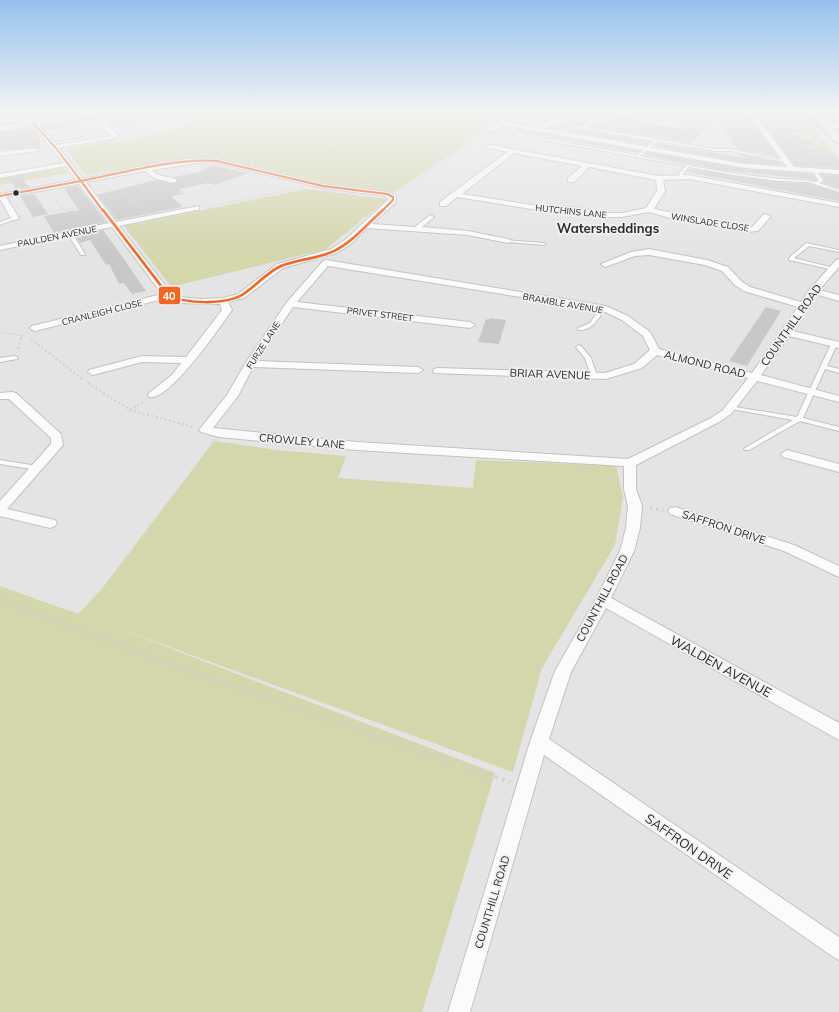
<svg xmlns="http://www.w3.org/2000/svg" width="839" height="1012" viewBox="0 0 839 1012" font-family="Mulish,sans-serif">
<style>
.green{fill:#d4d6ac}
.building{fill:#c8c8c8}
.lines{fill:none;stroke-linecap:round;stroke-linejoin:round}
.service-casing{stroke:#c2c2c2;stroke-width:2}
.minor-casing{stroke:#c2c2c2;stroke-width:2}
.primary-casing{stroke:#b9aba9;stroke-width:2}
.path-far3{stroke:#d0d0d1;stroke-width:1.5;stroke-dasharray:1 1.5;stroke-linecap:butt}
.path-far2{stroke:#d0d0d1;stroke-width:2;stroke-dasharray:2 2.5;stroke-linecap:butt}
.path-far1{stroke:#d0d0d1;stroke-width:3;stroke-dasharray:2.5 3.5;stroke-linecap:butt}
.path{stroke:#d0d0d1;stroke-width:3.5;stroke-dasharray:3 4.5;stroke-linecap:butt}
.service{fill:#fbfbfb;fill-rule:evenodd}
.minor{fill:#fbfbfb;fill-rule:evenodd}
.primary{fill:#f2e9e8;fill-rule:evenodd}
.bus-1-far1-casing{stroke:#f0f1f2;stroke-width:3.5}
.bus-1-casing{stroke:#f0f1f2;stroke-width:4.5}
.bus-1-far1{stroke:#f26522;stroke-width:2}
.bus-1{stroke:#f26522;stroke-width:2.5}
.bus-dot{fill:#292a2a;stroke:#f0f1f2;stroke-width:1.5}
.labels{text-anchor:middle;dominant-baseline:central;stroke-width:3.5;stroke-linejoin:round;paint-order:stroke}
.far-street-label{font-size:9px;fill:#292a2a;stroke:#f0f1f2}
.street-label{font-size:11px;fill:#292a2a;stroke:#f0f1f2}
.far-district-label{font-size:13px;font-weight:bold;fill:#292a2a;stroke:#f0f1f2}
.near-street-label{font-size:13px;fill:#292a2a;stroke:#f0f1f2}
.line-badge{stroke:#f0f1f2;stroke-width:1.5}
.badge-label{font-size:11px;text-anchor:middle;font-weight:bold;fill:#fff}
</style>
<rect width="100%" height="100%" fill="#e4e4e4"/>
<g class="green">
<path d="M158 111H501V116C467 144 431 167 395 192L327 183 218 158C183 155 148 165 114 172L112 170 85 175 67 150 78 146 90 145 89 144 113 140 120 142 195 124 182 118 190 116 141 124 115 126 108 120Z"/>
<polygon points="798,111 839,159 839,169 828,168 838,166 830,162 824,153 811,147 822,145 812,141 809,135 795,129"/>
<polygon points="63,167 68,173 0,185 0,178"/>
<polygon points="306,189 388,199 326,249 175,286 170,285 124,226"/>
<polygon points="214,441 276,450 346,456 338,478 473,488 476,460 616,466 623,497 615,545 542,668 513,772 112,626 495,773 422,1012 0,1012 0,586 78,614 101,590"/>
</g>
<g class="building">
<polygon points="0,111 37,111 48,116 0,116"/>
<polygon points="545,111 556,111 558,114 561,111 581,111 555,119 539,115"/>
<polygon points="598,111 622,111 597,119 586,116"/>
<polygon points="634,111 672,111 670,117 663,121 644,118 640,122 684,130 685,126 674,123 677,121 681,111 745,111 778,157 737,149 718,118 691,143 592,127"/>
<polygon points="754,111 805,111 820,128 790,133 819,145 808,147 839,160 839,168 795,166"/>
<polygon points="819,111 837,111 838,122 829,122"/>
<polygon points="92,117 94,120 76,123 72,124 74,126 63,128 46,131 41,126"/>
<polygon points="577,119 589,122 563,130 548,128"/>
<polygon points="32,128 39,135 40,147 0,150 0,133"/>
<polygon points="517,129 640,151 637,153 515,131"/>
<polygon points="580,130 651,142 647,145 573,132"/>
<polygon points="658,143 743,158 740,154 782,163 784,165 745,163 654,146"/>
<polygon points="647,152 745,169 813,174 817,180 720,170 644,155"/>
<polygon points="212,165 248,173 215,185 208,183 179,189 184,194 171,196 183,207 117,220 97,195 156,180 174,184 178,180 173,177 199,172"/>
<polygon points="690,169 780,182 808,183 839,193 839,201 687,172"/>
<polygon points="821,174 839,175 839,188 823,183 824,180"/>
<polygon points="21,176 29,187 16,189 9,178"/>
<polygon points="78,186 106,222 54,233 44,216 79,210 64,188"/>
<polygon points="34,194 35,195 48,214 33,217 20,196"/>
<polygon points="103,230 121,255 146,291 132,294 124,283 119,284 109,264 106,265 90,240 80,243 76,236"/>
<polygon points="766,307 781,311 747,366 729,361"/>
<polygon points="489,318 506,320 499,344 478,342 486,319 489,320"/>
</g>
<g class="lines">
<defs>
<g id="service">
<polygon points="503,111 506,111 504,123 502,124 500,123"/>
<polygon points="514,111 556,121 558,122 556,123 507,111"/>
<polygon points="557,111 560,111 558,113"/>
<path d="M628 111H633L586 127 715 149H732L769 158 788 160 789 161 787 162 778 161 732 151H715L658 141 640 156C693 166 747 178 801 180 807 180 813 183 819 181L813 171 815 170H816L823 181 819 183 839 190V192L808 182 780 181 734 175 689 167 683 173 684 177 682 178 680 177 679 173 686 166 487 130 489 129 637 155 654 141 580 128 561 134 559 133 594 122 577 117V115L597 121Z"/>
<polygon points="84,138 83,140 52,144 50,143"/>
<polygon points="14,217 17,218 0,225 0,222"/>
<polygon points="68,233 72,233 85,254 85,255 81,255 68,234"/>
<polygon points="506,240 544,243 546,244 544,245 508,242 506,241"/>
<polygon points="806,243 839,250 839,252 809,246 794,258 834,268 834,270 789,260 789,258"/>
<path d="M603 306 606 308C598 318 593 331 578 330V328L590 323 601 307Z"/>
<polygon points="834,342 837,344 827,366 839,369 839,373 825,369 803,418 839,427 839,431 800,421 749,450 745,450 744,449 745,448 793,420 731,409 729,408 728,407 729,406 797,417 831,344"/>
<polygon points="579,345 581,346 591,358 597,376 596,377 592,377 591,376 585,358 576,347"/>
<polygon points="15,356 18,358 17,359 0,362 0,358"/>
<polygon points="0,460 37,466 40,468 37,470 0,464"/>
</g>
<g id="minor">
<polygon points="38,111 48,111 67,118 64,120"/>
<path d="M93 111 120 137 59 148 83 179C124 171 176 156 217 159L323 184 387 192 396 195V202L372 224 415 227 430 215 434 217 422 227 468 231 508 239 512 241 508 243 468 235 367 228 352 243 337 253 283 268 244 298 228 302 232 310C220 327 169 402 149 397L148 395 149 393 172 375 181 363 142 362 93 375 88 372 89 370 142 356 186 357 222 310 220 304 177 303 167 298 35 331 32 330 30 328 32 326 162 294 112 227 0 250V246L109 223 79 184 6 197 19 218 15 220H12L0 199V194L76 180 66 166 0 178V174L64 163 31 124V122H35L57 145 112 136 91 114V112ZM203 162 217 163 323 188 385 196 389 199 346 239 331 249 277 264 238 294 223 298 201 299 179 297 171 293 119 226 196 210H199V206L116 222 86 182 145 171 154 178 173 183 177 181 176 179 158 175 152 170Z"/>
<polygon points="587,111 597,111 542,128 745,164 787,167 746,111 752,111 794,167 839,170 839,174 745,168 503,125 491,131 486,130 502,121 534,127"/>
<polygon points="674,111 680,111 676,120 670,124 684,127 684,129 641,121 644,119 663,123 671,118"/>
<polygon points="0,118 42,117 45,119 42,121 0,122"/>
<polygon points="824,123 839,124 839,128 822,126 822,124"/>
<path d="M490 145 659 176 689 175 839 203V207L689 179 663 180 665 191 654 209 746 228 752 227 764 214 771 216 758 231 746 232 670 218 649 212 622 217H606L573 211 532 209 457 197 446 206H440V202L507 152 488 148 487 147ZM514 153 582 166 568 178V182H574L589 167 656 180 657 191 646 208 622 213H606L573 207 532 205 462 194Z"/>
<polygon points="36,148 38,149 38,151 0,156 0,152"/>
<path d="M649 249 707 260 728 267 741 281 750 287 801 302 810 289 836 260 839 259V267L819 290 839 295V301L815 294 793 331 839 342V348L789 336 761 375 839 396V402L757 381 731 414 719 422 636 465V489L642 506 640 528 634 551 611 598 839 723V740L606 608 571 672 549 739 839 937V960L832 956 544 755 470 1012H448L530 742 555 671 596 599 620 551 626 528 628 506 624 489V466L357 450 219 437 201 432 199 430 227 395 245 364 287 302 323 261 326 260 606 306 628 316 650 332 659 349 752 373 798 307 744 291 735 285 722 271 705 265 649 255 635 256 605 267 601 264 631 252ZM328 266 601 310 622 320 643 336 650 350 634 364 605 373 438 368 434 369 433 371 434 373 606 379 642 368 657 355 748 378 723 410 711 418 628 459 357 442 213 428 238 396 253 367 418 373 423 370 418 367 257 361 293 307 470 328 475 325 470 322 297 302Z"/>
<polygon points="12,392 16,393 61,434 63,445 7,509 55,520 57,523 55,526 50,528 0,516 0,501 51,444 51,438 9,399 0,399 0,393"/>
<polygon points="787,450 839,464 839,472 783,457 781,454"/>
<polygon points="675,507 794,545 839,566 839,577 784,551 670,514 668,511 670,508"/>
</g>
<g id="primary">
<polygon points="84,111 107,111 102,114 0,132 0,126"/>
<polygon points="806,111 817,111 839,134 839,143 835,142"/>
</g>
</defs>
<use href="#service" class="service-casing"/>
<use href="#minor" class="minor-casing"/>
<use href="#primary" class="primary-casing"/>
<g class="path-far3">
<polyline points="775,111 793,118 796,124"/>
<polyline points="783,119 791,117"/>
<polyline points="770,120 807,135 809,141"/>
<polyline points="250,121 251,111"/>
<polyline points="458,122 474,111"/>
<path d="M380 126 378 123C389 110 409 112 423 119"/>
<polyline points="797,136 806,134"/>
<polyline points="782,137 823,153 827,160"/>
<polyline points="126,141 154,141 182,147 255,119 283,111"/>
<path d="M386 142C395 115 440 114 461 126"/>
<polygon points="372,143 376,144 368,144"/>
<path d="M376 144C385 143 392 147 400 148 421 151 443 150 461 140L464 129 461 126 483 121"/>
<polygon points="353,145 358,146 353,146"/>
<path d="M354 145 352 139 348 137C352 126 382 128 392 129"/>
<polyline points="358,146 360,146 360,151 353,153 352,157 334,168 323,170 322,173 363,179"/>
<polyline points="360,146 369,144"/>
<polyline points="342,147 340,145 341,143 355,142 369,143"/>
<polyline points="313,149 379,115 386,116"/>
<polyline points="205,151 214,141 215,134"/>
<path d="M360 151C366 152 370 154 375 156 393 161 417 165 434 157L427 149"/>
<polyline points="322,155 348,159"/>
<polyline points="813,155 822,153"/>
<polyline points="434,157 445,158"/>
<polyline points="341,164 365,168 353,175"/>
<polyline points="300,166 333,149 352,145"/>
<polyline points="289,167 301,166"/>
<polyline points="390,183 393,180 391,178 407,166 418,162"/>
<polyline points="402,190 482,135"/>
<polyline points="103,193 122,188 140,209"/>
<polyline points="54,196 63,210 86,206"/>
<polyline points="206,207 291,190"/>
<polyline points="0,332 25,336"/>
<polyline points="21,339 22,334"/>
</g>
<g class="path-far2">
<polyline points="31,339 82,379"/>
<polyline points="18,349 21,338"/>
<polyline points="88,383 130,410 193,427"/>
<polyline points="130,410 143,402"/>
</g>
<g class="path-far1">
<polyline points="650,508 663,510"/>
<polyline points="0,599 154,659 349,726"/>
</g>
<polyline class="path" points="346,725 510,782"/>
<use href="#service" class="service"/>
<use href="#minor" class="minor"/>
<use href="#primary" class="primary"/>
<defs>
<g id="bus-1-far1">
<polyline points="33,123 55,147 81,181"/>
<polyline points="81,181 103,211"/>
<path d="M81 181C122 173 176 158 217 161L323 186 387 194 393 197V200L382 211"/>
<polyline points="0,196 81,181"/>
</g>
<path id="bus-1" d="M103 210 168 295C185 304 225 305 242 295 255 287 267 272 281 266 298 259 318 259 334 251 353 242 368 223 383 210"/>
</defs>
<use href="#bus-1-far1" class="bus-1-far1-casing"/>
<use href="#bus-1" class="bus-1-casing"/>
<use href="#bus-1-far1" class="bus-1-far1"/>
<use href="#bus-1" class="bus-1"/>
</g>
<linearGradient id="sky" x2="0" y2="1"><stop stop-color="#94c1ee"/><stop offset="0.44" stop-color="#f3f3f3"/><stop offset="1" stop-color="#f3f3f3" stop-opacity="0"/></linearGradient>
<rect width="839" height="253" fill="url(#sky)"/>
<circle class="bus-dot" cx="16" cy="193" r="3.5"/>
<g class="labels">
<g class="far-street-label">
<text transform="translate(571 211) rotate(6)">HUTCHINS LANE</text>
<text transform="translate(710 222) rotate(9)">WINSLADE CLOSE</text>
<text transform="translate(57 236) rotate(-11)">PAULDEN AVENUE</text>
<text transform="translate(563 303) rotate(10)">BRAMBLE AVENUE</text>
<text transform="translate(102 312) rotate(-14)">CRANLEIGH CLOSE</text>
<text transform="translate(380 314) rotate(7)">PRIVET STREET</text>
<text transform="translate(263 345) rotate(-57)">FURZE LANE</text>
</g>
<g class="street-label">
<text transform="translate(791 325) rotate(-55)">COUNTHILL ROAD</text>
<text transform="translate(705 364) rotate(14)">ALMOND ROAD</text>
<text transform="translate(550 374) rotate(2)">BRIAR AVENUE</text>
<text transform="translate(302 441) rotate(5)">CROWLEY LANE</text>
<text transform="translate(724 527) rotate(18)">SAFFRON DRIVE</text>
<text transform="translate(602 598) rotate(-62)">COUNTHILL ROAD</text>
<text transform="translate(492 902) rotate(-73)">COUNTHILL ROAD</text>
</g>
<g class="far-district-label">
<text x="608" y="228">Watersheddings</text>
</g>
<g class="near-street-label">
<text transform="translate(721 666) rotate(29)">WALDEN AVENUE</text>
<text transform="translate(689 846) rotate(35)">SAFFRON DRIVE</text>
</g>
</g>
<rect class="line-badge" x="158" y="286" width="23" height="19" rx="4" fill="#f26522"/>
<g class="badge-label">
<text x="169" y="300">40</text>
</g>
</svg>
